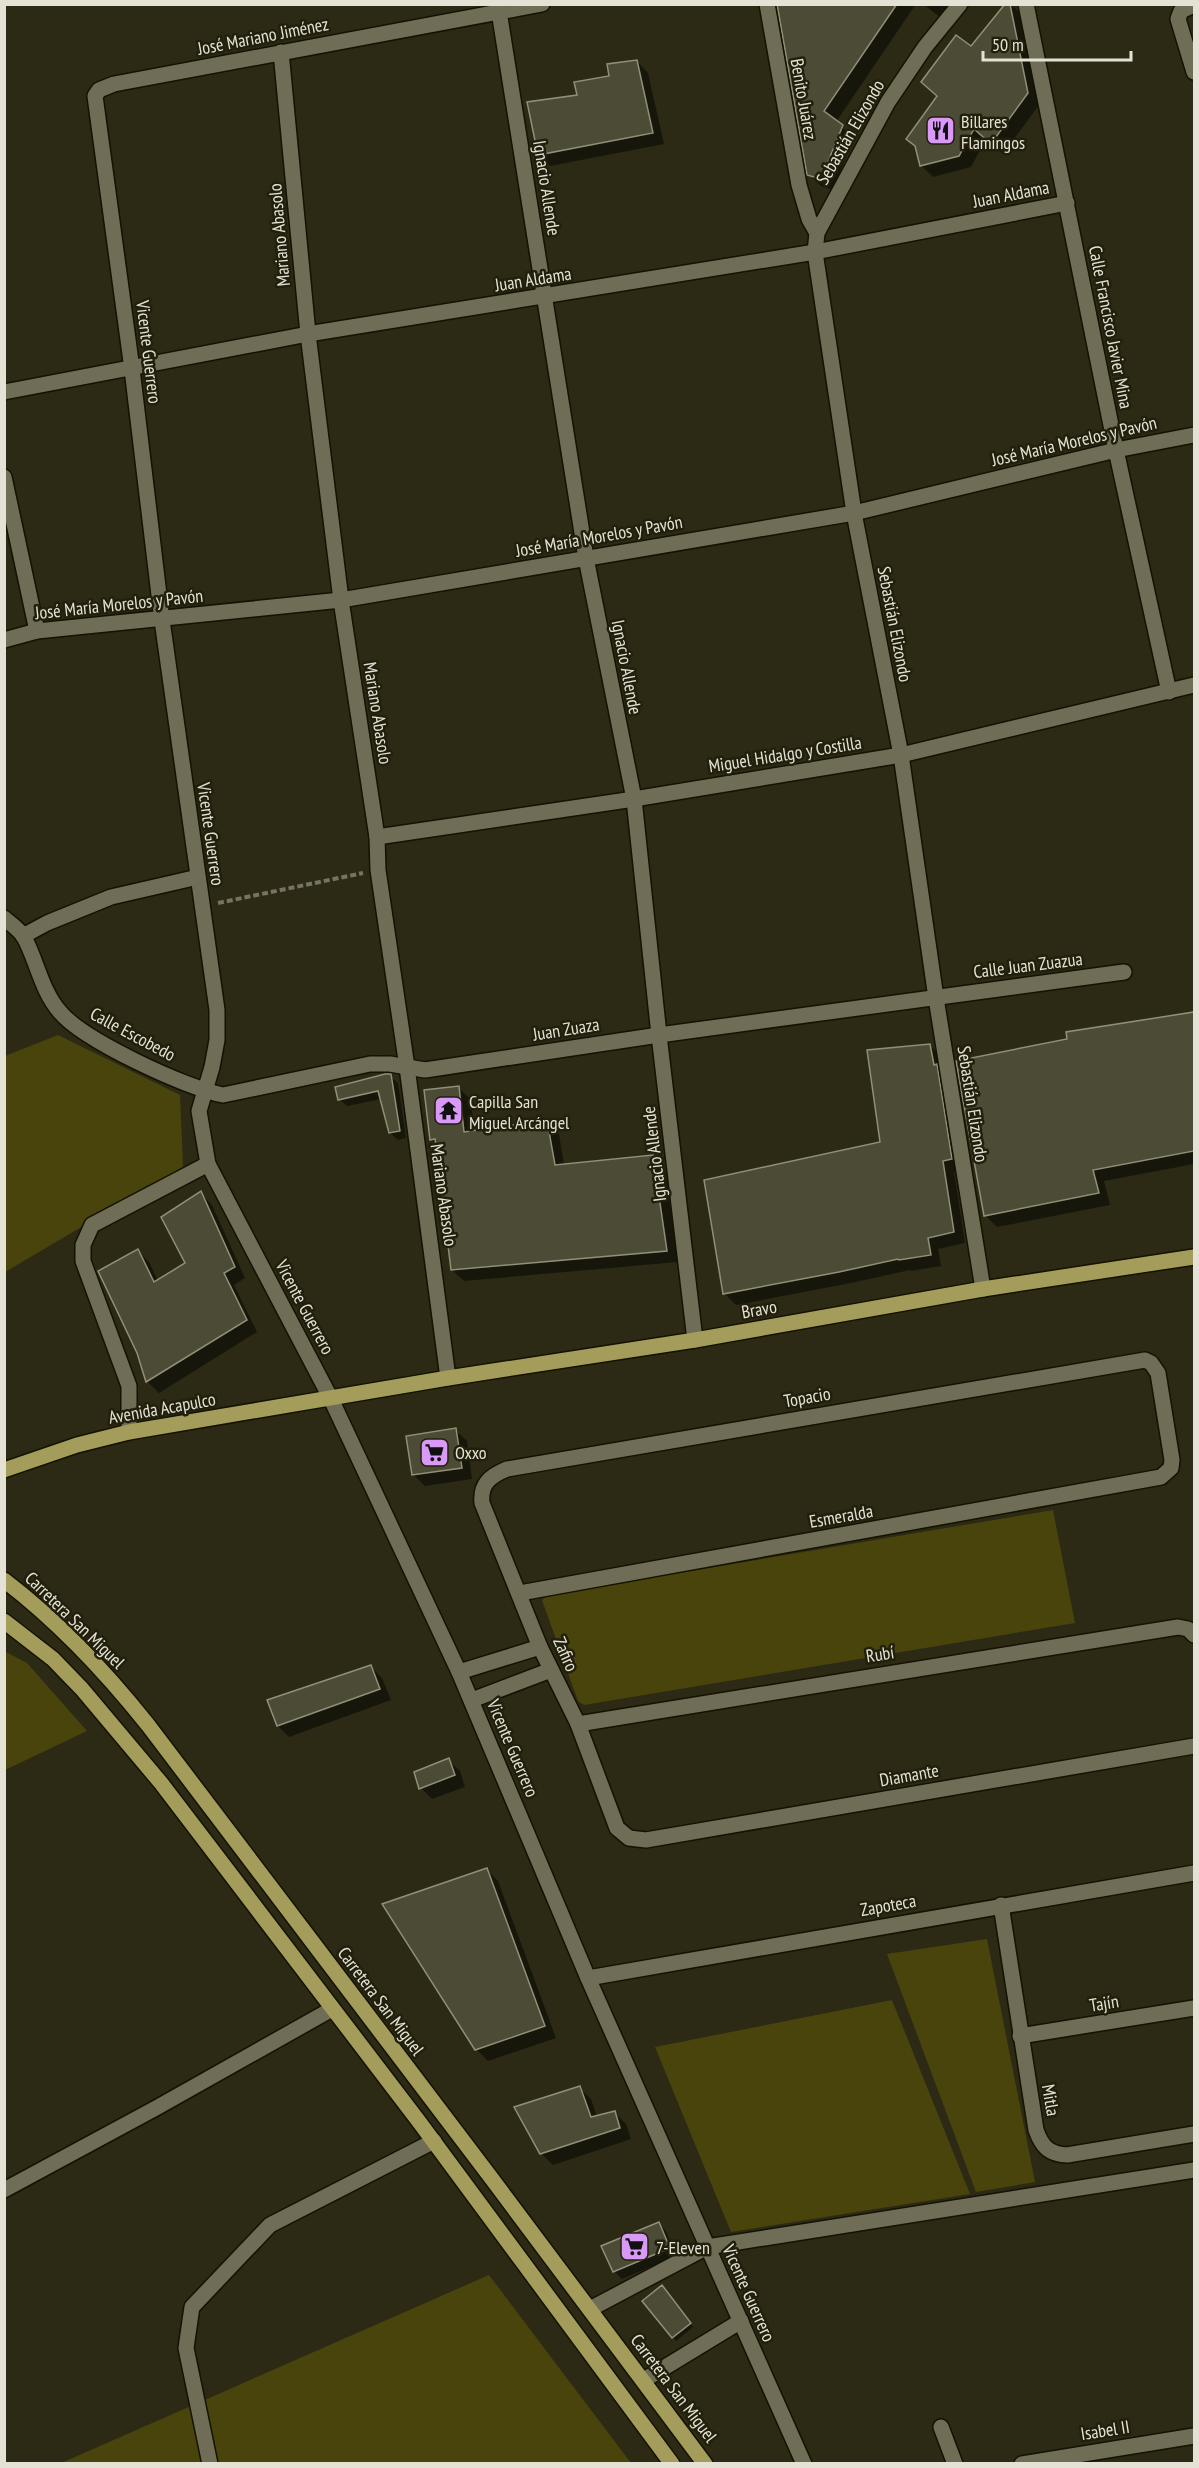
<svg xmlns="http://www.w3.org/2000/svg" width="1199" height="2468" viewBox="0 0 1199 2468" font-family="'PT Sans Narrow',sans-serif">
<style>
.green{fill:#49440c}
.shadow{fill:#0007}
.building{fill:#4c4b35;stroke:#918f77;stroke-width:1.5}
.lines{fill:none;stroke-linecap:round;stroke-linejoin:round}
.minor-casing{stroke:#141201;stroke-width:18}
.major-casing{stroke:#141201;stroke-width:18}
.path{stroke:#757462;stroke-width:4;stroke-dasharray:6 3;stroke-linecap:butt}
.minor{stroke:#6f6d56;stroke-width:15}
.major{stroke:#a39c5a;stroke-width:15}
.labels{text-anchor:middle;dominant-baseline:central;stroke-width:5;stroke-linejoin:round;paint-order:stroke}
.street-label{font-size:18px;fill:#e3e2d5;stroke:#22200c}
.poi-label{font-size:18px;fill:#e3e2d5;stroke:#22200c;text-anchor:start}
</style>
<rect width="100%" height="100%" fill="#2c2a15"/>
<g class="green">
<polygon points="58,1035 180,1095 183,1167 5,1272 5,1056"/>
<polygon points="1053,1510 1075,1623 584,1705 578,1701 542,1600 548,1595"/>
<polygon points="4,1651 27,1663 87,1731 5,1770"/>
<polygon points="987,1939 1035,2182 976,2192 887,1954"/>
<polygon points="892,2000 970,2194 731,2232 655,2047"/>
<polygon points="489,2275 631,2463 59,2464"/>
</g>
<g class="shadow">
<polygon points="778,4 916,4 836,122 854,138 832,190 821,186 809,175"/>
<polygon points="923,4 952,4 941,18"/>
<polygon points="1007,4 1011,4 1020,13 1039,105 1003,154 986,139 971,167 933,177 922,166 971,48"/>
<polygon points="637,61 648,73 664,144 550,166 539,154 611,77"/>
<polygon points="1194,1013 1194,1164 1104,1181 1110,1205 997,1227 985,1215 958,1062 1069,1041 1067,1033"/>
<polygon points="930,1045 941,1057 963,1171 954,1172 965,1243 938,1249 941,1266 911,1271 910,1270 851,1283 736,1305 724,1293 881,1143"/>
<polygon points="390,1076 398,1083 406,1138 398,1140 390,1133 381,1099 347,1106 339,1099"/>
<polygon points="459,1088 471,1100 474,1132 547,1122 559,1134 564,1165 653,1157 665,1169 678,1262 464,1281 452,1270 438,1146 431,1139"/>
<polygon points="201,1193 212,1205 245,1278 234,1285 257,1332 159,1393 148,1382 138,1353 138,1251 149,1262 158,1281 187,1263"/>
<polygon points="455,1430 467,1441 472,1479 425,1486 413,1474"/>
<polygon points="371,1667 382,1678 391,1700 289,1737 278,1726"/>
<polygon points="448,1760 460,1771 465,1787 432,1799 421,1788"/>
<polygon points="487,1870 498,1881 556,2038 488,2061 476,2049"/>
<polygon points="579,2088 591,2099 597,2117 615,2113 626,2124 631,2139 553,2165 541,2153"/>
<polygon points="659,2224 666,2231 676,2256 622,2279 614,2271"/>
<polygon points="665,2290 693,2327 676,2341 644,2302"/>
</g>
<g class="building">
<polygon points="777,4 897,4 824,111 843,125 821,179 807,175"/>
<polygon points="1005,4 1010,4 1028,93 991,144 974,129 959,156 920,166 915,146 906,139 937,96 921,82 956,35 971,46"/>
<polygon points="637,60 653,133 538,155 527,102 577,95 574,82 609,76 607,64"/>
<polygon points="1194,1012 1194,1151 1093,1170 1099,1193 984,1216 956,1061 1067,1039 1066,1032"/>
<polygon points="930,1044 934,1065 937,1064 952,1159 943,1161 954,1232 928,1238 931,1255 899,1260 898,1259 839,1272 723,1294 704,1180 880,1142 867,1050"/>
<polygon points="385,1074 391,1074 400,1131 389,1133 378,1091 338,1100 335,1087"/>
<polygon points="459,1086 464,1132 547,1120 555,1165 653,1155 667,1251 451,1270 435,1139 430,1140 424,1090"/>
<polygon points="201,1191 235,1267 224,1273 247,1320 146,1382 137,1353 98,1271 138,1249 154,1282 185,1263 161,1217"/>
<polygon points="456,1428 462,1468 412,1475 406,1436"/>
<polygon points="371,1665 380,1689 277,1726 267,1700"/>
<polygon points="449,1758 455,1775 419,1789 414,1772"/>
<polygon points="487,1868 545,2026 475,2050 382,1904"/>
<polygon points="580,2086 591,2117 615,2111 620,2128 540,2154 514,2107"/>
<polygon points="659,2222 670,2248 613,2272 601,2246"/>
<polygon points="662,2285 691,2323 672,2338 642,2301"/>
</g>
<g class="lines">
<defs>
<g id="minor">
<polyline points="542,4 114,84 99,90 95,96 132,369 162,620 217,1010 217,1040 212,1067 199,1111 208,1164 331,1399 459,1672 588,1978 804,2464"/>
<polyline points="767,4 799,185 809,219 817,233"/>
<polyline points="960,4 925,47 888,102 817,233 815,252 854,513 901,755 936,998 983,1289"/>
<polyline points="1026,4 1116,450 1169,692"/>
<polyline points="498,5 586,558 634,799 659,1035 695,1340"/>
<polyline points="1194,5 1181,11 1178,19 1194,72"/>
<polyline points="281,52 308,334 341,600 377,837 378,870 407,1067 448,1378"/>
<polyline points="4,392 308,334 815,252 1067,203"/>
<polyline points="4,477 37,631"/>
<polyline points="4,640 37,631 341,600 854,513 1116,450 1194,435"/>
<polyline points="377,837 634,799 901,755 1194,685"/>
<path d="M4 918C11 924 20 930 24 937 37 961 41 990 60 1012 83 1040 186 1088 223 1095L370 1064H390L425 1070 659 1035 1124 972"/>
<polyline points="23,936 47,923 111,897 198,877"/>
<polyline points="129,1432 129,1386 83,1261 83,1245 92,1225 208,1164"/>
<path d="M520 1593 1161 1477 1171 1468 1172 1460 1158 1373 1151 1363 1145 1360 507 1469C490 1476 480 1484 482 1503L540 1647 578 1724 617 1828 629 1838 646 1840 1194 1746"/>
<polyline points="459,1672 540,1647"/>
<polyline points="472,1700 551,1670"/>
<polyline points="578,1724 1178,1627 1188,1629 1194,1635"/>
<path d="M1001 1905 1036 2130C1042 2147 1049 2154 1067 2155L1194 2134"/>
<polyline points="588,1978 1194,1873"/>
<polyline points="1020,2036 1194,2008"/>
<polyline points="4,2190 156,2108 332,2009"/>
<polyline points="590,2309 707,2247 1194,2170"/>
<polyline points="644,2380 741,2321"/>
<polyline points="941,2427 955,2464"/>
<polyline points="210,2464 186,2348 192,2307 270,2225 434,2141"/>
<polyline points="1022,2464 1194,2436"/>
</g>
<g id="major">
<polyline points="4,1470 77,1445 129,1432 448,1378 695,1340 983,1289 1194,1257"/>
<path d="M4 1580C59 1622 105 1671 148 1725L492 2179 705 2464"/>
<polyline points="4,1621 53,1659 82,1689 161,1783 420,2123 672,2464"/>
</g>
</defs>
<use href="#minor" class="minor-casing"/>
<use href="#major" class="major-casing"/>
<polyline class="path" points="218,903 363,873"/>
<use href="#minor" class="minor"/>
<use href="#major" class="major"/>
</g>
<defs>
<symbol id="restaurant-square" viewBox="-11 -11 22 22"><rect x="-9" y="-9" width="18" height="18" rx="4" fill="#d99af7" stroke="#22200c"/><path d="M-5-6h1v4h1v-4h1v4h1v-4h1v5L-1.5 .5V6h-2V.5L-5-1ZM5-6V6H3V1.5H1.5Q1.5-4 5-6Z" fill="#111"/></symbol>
<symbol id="temple-square" viewBox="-11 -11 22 22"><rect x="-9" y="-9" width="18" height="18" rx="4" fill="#d99af7" stroke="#22200c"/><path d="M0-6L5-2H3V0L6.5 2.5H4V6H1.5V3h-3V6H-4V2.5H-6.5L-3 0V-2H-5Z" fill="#111"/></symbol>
<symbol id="supermarket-square" viewBox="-11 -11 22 22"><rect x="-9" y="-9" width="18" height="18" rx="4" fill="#d99af7" stroke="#22200c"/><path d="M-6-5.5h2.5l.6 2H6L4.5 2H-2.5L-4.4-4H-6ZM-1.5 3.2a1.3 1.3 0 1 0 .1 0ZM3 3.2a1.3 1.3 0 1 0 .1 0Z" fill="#111"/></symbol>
</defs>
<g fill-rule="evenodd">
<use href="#restaurant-square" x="924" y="114" width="33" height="33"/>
<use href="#temple-square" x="432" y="1094" width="33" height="33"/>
<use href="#supermarket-square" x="418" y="1436" width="33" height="33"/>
<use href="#supermarket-square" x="618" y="2230" width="33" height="33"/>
</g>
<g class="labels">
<g class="street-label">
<text transform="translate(263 36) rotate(-11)">José Mariano Jiménez</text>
<text transform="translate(804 99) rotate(80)">Benito Juárez</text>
<text transform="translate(850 132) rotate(-60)">Sebastián Elizondo</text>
<text transform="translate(547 188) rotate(81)">Ignacio Allende</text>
<text transform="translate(1011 194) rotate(-11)">Juan Aldama</text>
<text transform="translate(279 235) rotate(-95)">Mariano Abasolo</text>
<text transform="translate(533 279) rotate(-9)">Juan Aldama</text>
<text transform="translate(1111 327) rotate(79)">Calle Francisco Javier Mina</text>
<text transform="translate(149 352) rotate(83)">Vicente Guerrero</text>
<text transform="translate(1074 441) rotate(-13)">José María Morelos y Pavón</text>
<text transform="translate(599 536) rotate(-10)">José María Morelos y Pavón</text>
<text transform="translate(119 604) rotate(-6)">José María Morelos y Pavón</text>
<text transform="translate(895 624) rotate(79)">Sebastián Elizondo</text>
<text transform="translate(627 667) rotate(79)">Ignacio Allende</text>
<text transform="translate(378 713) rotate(81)">Mariano Abasolo</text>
<text transform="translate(785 754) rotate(-9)">Miguel Hidalgo y Costilla</text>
<text transform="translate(211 834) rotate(82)">Vicente Guerrero</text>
<text transform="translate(1028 965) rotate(-7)">Calle Juan Zuazua</text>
<text transform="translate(566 1029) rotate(-9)">Juan Zuaza</text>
<text transform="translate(133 1034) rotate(28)">Calle Escobedo</text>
<text transform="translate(973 1104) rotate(81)">Sebastián Elizondo</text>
<text transform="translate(654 1154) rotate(-97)">Ignacio Allende</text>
<text transform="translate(444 1195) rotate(82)">Mariano Abasolo</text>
<text transform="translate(305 1307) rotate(62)">Vicente Guerrero</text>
<text transform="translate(759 1309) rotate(-10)">Bravo</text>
<text transform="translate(807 1397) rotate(-10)">Topacio</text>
<text transform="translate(162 1408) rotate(-10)">Avenida Acapulco</text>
<text transform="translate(841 1516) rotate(-10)">Esmeralda</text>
<text transform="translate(75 1620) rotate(44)">Carretera San Miguel</text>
<text transform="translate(566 1654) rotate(66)">Zafiro</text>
<text transform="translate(880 1654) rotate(-9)">Rubí</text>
<text transform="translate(513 1748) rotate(67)">Vicente Guerrero</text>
<text transform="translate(909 1775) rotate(-10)">Diamante</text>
<text transform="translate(888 1905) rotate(-10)">Zapoteca</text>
<text transform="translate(381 2001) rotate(53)">Carretera San Miguel</text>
<text transform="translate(1104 2003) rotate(-9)">Tajín</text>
<text transform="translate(1051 2100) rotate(80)">Mitla</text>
<text transform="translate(749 2293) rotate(66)">Vicente Guerrero</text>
<text transform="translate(674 2388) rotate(53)">Carretera San Miguel</text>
<text transform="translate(1105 2430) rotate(-9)">Isabel II</text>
</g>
<g class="poi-label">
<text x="961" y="121">Billares<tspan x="961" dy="21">Flamingos</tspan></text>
<text x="469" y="1101">Capilla San<tspan x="469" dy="21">Miguel Arcángel</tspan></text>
<text x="455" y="1452">Oxxo</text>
<text x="656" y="2247">7-Eleven</text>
</g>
</g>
<rect width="1199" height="2468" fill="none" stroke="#e3e2d5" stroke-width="12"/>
<path d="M983 51v9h148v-9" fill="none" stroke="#e3e2d5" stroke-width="3"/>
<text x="992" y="51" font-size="18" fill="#e3e2d5" stroke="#22200c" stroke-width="4.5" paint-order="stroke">50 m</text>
</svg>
